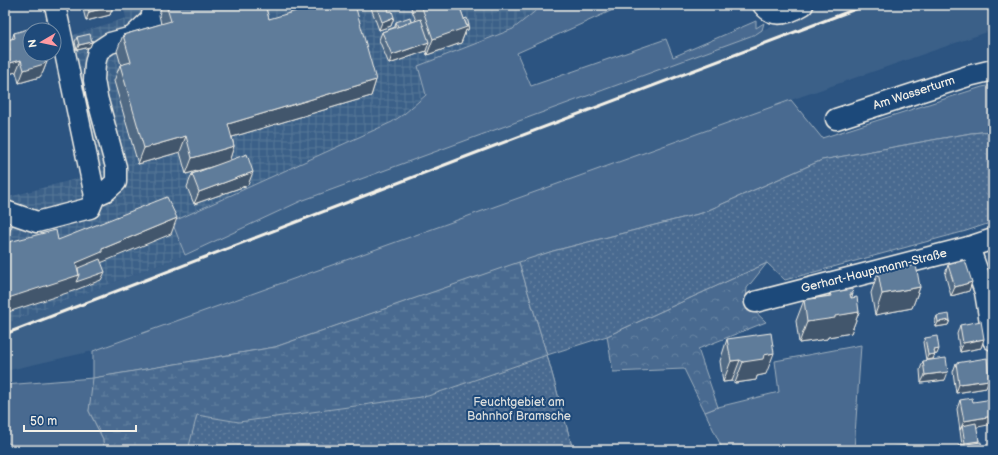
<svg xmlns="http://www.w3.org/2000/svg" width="998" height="455" viewBox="0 0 998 455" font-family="'Balsamiq Sans',sans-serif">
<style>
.built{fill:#3b6088}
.industrial{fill:url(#industrial-grid)}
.grass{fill:#496b90;stroke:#9eaebc}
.forest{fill:url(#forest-crowns);stroke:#9eaebc}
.wetland{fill:url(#wetland-marsh);stroke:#9eaebc}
.park{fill:url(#park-dots);stroke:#9eaebc}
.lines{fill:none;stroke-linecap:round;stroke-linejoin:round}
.minor-casing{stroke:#f4f1e8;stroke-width:23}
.minor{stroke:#1f4a7a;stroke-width:20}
.rail{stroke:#f4f1e8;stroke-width:3}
.wall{fill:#516a84;stroke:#f4f1e8}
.shaded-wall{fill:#42566c;stroke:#f4f1e8}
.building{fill:#5e7b9a;stroke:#f4f1e8}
.labels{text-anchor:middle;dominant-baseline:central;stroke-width:4;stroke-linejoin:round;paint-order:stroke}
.street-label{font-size:12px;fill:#f4f1e8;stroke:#1f4a7a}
.park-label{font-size:12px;fill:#dadddb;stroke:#1f4a7a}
</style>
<defs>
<pattern id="industrial-grid" width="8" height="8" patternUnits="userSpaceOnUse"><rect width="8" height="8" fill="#3b6088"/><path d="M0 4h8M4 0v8" fill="none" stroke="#587799"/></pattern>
<pattern id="forest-crowns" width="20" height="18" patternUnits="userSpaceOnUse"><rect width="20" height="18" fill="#496b90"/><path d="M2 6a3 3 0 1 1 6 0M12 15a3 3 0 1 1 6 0" fill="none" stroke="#6481a0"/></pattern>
<pattern id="wetland-marsh" width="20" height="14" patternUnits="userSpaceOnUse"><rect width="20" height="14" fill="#496b90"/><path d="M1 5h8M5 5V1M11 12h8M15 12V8" fill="none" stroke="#6481a0"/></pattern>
<pattern id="park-dots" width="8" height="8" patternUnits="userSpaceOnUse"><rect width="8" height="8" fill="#496b90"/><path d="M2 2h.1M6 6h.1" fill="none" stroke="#6481a0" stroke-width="1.8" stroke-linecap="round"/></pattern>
</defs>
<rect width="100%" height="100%" fill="#2c5481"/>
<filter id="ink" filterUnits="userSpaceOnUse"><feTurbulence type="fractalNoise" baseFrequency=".025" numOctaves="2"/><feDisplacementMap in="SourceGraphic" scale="8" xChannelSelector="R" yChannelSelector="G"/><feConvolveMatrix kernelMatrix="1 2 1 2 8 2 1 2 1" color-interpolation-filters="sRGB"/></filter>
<g filter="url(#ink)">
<polygon class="built" points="831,5 993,5 993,30 791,100 93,351 5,371 5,324 185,255 301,201 756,34 762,30"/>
<polygon class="industrial" points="123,5 259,5 260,8 270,5 543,5 513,29 418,66 426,95 404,114 392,122 172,222 185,255 5,324 5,198 83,177 54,41 126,18"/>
<g class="grass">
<polygon points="543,5 616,5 615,9 517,53 531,86 666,39 673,57 756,21 756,28 764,23 762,30 756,34 301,201 185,255 172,222 392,122 404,114 426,95 418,66 513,29"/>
<polygon points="993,85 993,131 971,133 822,160 702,213 553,251 275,347 94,378 89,411 103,439 104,450 21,450 5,441 5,385 93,378 93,351 791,100 822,138 982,87"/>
<polygon points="861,345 854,450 723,450 705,412 718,407 779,392 775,361"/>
<polygon points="908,445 907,450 877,450"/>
</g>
<polygon class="forest" points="767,263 747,288 746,303 766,322 698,349 718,407 705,412 684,369 613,372 607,336"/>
<polygon class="wetland" points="519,262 547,355 573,450 104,450 103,439 89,411 93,378 275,347"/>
<polygon class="park" points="993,131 993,222 966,231 785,280 767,263 607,336 547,355 573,450 188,450 197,415 239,422 428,396 547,355 519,262 553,251 702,213 822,160 971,133"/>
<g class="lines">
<defs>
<g id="minor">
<path d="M763 5C774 19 790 13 803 5"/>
<polyline points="836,119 968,76 993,70"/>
<polyline points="95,196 106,191 116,182 116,167 97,97 94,80 95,64 98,51 110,43 132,37 151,19 154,5"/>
<polyline points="5,211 37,222 90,208 95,196 55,5"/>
<polyline points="969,247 985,292 993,340"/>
<polyline points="755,302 969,247 993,239"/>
</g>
</defs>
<use href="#minor" class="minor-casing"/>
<use href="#minor" class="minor"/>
<polyline class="rail" points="5,334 481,151 866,5"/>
</g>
<g class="wall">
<polygon points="82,5 113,5 113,6 110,15 86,21"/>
<polygon points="162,5 265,5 269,19 376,80 371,96 232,137 234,146 229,161 248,185 194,204 187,187 192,174 219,164 186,174 180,152 138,164 114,81 120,65 121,65 117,51 123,35 161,24 159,15"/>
<polygon points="370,5 391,5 387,7 389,12 394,17 391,26 379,30"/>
<polygon points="410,5 459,5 464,19 469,25 468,30 466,30 461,43 427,55 426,51 389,64 379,40 382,32 395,27 395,26 396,22 411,22 416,21"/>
<polygon points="14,33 29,34 48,59 43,72 40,77 19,83 16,72 5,75 5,46 7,40 12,39"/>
<polygon points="77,37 92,42 90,47 77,50 75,42"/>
<polygon points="948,265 969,291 951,296 945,274"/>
<polygon points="878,272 920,287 912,308 875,315 871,293"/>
<polygon points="830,293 851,298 859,312 851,333 828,337 827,339 799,343 796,321 804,300 829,296"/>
<polygon points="937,316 950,320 948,325 936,327 935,321"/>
<polygon points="960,325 981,348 960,352 957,334"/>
<polygon points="925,338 937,354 935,354 933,359 926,360 923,342"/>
<polygon points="727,339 766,374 757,376 756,380 735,383 732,381 723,382 720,361"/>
<polygon points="923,361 945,380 921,383 920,370"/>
<polygon points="956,363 986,388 956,393 953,372"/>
<polygon points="960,400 976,427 979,441 978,442 982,450 957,450 959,445 962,445 957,409"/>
</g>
<g class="shaded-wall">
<polygon points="113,6 110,15 86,21 89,12"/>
<polygon points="394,17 391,26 379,30 382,22"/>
<polygon points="469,25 468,30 466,30 461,43 427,55 433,39"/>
<polygon points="92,42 90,47 77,50 79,45"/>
<polygon points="429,42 426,51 389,64 392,55"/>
<polygon points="48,59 43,72 40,77 19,83 24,70"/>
<polygon points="21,60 16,72 5,75 10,63"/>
<polygon points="376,80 371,96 222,140 228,124"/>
<polygon points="186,136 180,152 138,164 144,148"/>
<polygon points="234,146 229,162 186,174 192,158"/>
<polygon points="253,172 248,185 194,204 199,192"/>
<polygon points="177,218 171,234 98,264 105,272 101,280 73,291 5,313 5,299 76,263 102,249"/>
<polygon points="11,228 5,244 5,230"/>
<polygon points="972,282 969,291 951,296 955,287"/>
<polygon points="920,287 912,308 875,315 882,294"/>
<polygon points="850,294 853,294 845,314 859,312 851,333 828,337 827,339 799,343 807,322 835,316"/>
<polygon points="950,320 948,325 936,327 938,322"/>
<polygon points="984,339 981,348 960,352 963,343"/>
<polygon points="939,349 937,354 932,355 934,350"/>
<polygon points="774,353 766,374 757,376 756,380 735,383 743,362 764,355"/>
<polygon points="935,354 933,359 926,360 928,355"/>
<polygon points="740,360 732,381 723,382 731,361"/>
<polygon points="948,372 945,380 921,383 925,375"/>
<polygon points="989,380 986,388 956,393 959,384"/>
<polygon points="993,416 993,424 963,430 962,426 960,430 964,421"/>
<polygon points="979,441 977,445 963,448 965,443"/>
</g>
<g class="building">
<polygon points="88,5 113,5 113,6 89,12"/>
<polygon points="166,5 265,5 269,19 317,5 355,5 376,80 228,124 234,146 192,158 186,136 144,148 120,65 131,62 123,35 171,21"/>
<polygon points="376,5 387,5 389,12 392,11 394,17 382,22"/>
<polygon points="421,5 459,5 467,27 433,39"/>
<polygon points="410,17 411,22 398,27 396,22"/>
<polygon points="467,18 469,25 467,26 464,19"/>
<polygon points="421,19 429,42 392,55 382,32"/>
<polygon points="28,29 29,34 30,34 30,54 46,54 48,59 44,64 24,70 21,60 10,63 6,51 10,50 7,40 15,38 14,33"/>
<polygon points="90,34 92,42 79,45 77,37"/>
<polygon points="247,154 253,172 199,192 192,174"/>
<polygon points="167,197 177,218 102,249 102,252 76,263 79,275 5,299 5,242 5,243 56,230 58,240"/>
<polygon points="9,222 11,224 12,226 11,228 5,230 6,235 5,236 5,223"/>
<polygon points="100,259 105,272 76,282 79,275 78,268"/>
<polygon points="965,260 972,282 955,287 948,265"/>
<polygon points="916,265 920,287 882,294 878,272"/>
<polygon points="852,289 853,294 850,294 851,298 857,297 859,312 835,316 835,318 807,322 804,300 831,296 830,293"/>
<polygon points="949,314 950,320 938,322 937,316"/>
<polygon points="981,321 984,339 963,343 960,325"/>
<polygon points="771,333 774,353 764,355 763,359 743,362 740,360 731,361 727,339"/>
<polygon points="937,336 939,349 934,350 935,354 928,355 925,338"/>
<polygon points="946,358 948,372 925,375 923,361"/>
<polygon points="987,358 989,380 959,384 956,363"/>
<polygon points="972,398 973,402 993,399 993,416 964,421 960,400"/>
<polygon points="976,423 979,441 965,443 962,426"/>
<polygon points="981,442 982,450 959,450 959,445"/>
</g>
</g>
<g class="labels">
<g class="street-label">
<text transform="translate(914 93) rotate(-18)">Am Wasserturm</text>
<text transform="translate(874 271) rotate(-14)">Gerhart-Hauptmann-Straße</text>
</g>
<g class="park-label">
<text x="519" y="402">Feuchtgebiet am<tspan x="519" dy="14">Bahnhof Bramsche</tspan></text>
</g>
</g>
<rect width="998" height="455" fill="none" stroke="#1f4a7a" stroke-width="20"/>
<rect x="10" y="10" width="978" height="435" fill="none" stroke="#f4f1e8" stroke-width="1.5" filter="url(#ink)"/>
<g transform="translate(42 42) rotate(261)"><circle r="19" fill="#1f4a7a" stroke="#748da6"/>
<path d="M0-3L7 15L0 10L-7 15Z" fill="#ff9aa2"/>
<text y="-6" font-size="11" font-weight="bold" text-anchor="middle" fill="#f4f1e8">N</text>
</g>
<path d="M24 425v6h112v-6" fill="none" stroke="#f4f1e8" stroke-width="2"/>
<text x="30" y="425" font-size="12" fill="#f4f1e8" stroke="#1f4a7a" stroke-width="3" paint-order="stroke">50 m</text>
</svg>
